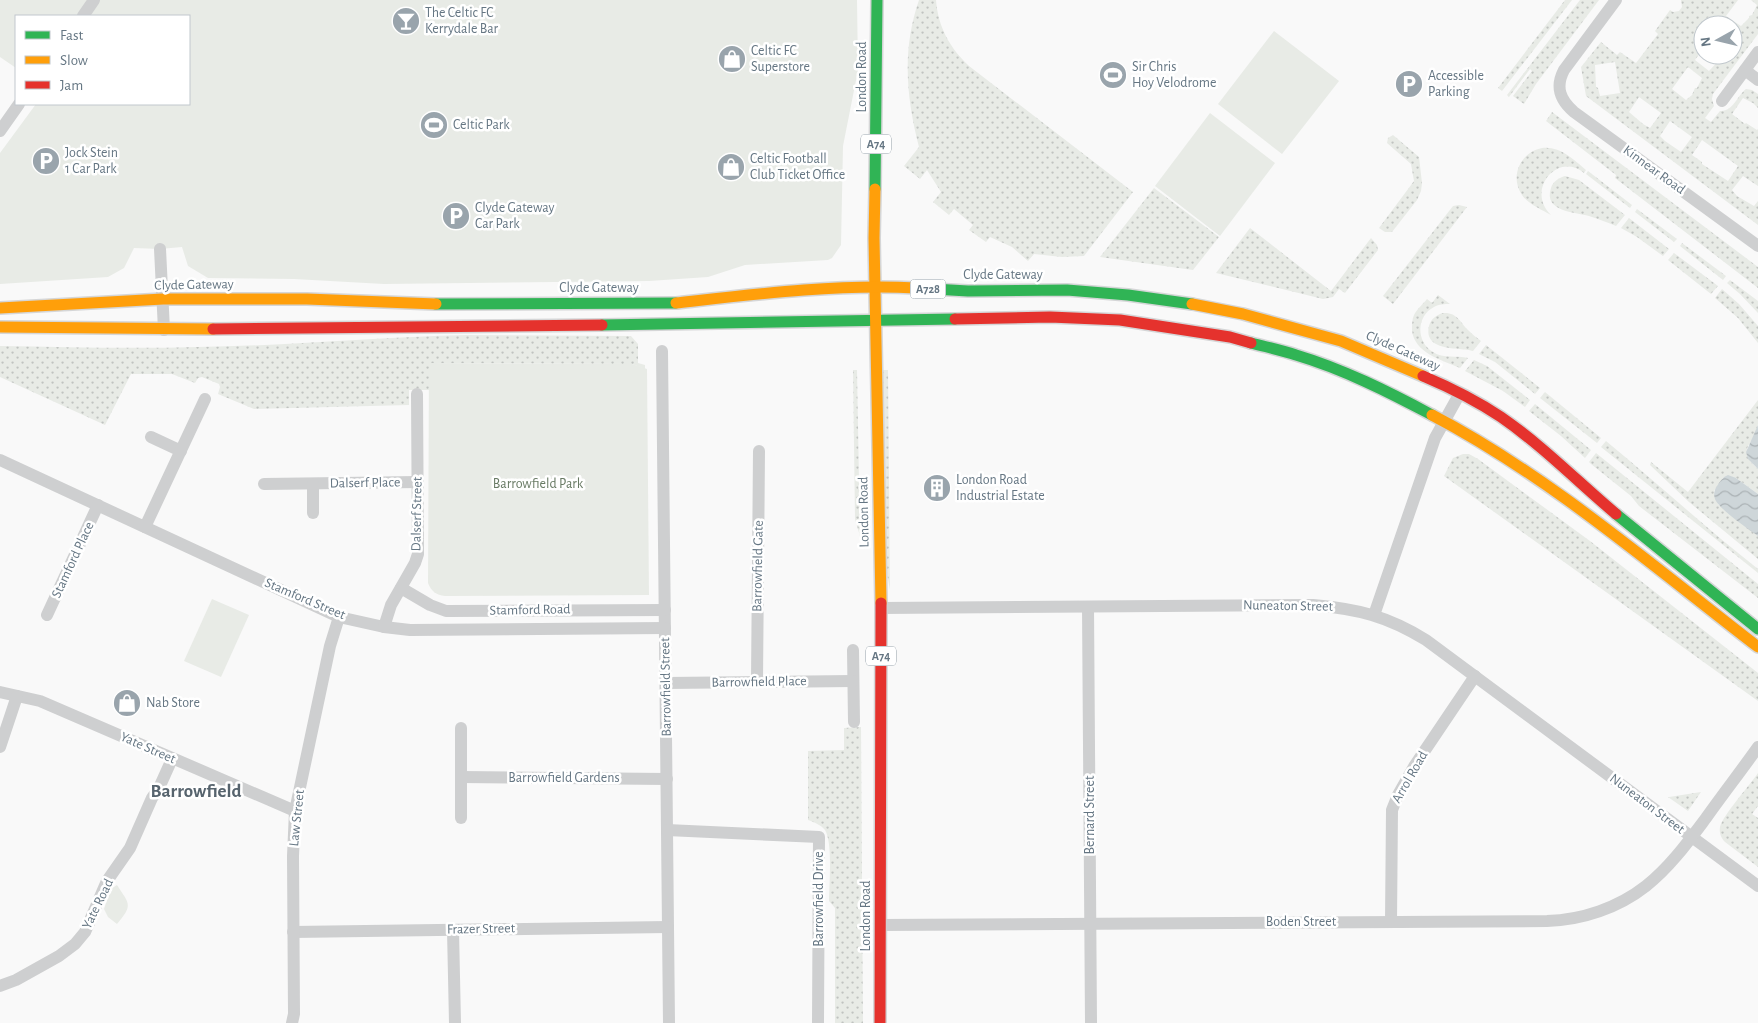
<svg xmlns="http://www.w3.org/2000/svg" width="1758" height="1023" viewBox="0 0 1758 1023" font-family="'Alegreya Sans',sans-serif">
<style>
.grass{fill:url(#grass-dots);fill-rule:evenodd}
.park{fill:#e8ebe6}
.water{fill:url(#water-waves)}
.lines{fill:none;stroke-linecap:round;stroke-linejoin:round}
.fast-casing{stroke:#d5d6d7;stroke-width:14}
.slow-casing{stroke:#d5d6d7;stroke-width:14}
.jam-casing{stroke:#d5d6d7;stroke-width:14}
.street{stroke:#cecfd0;stroke-width:12}
.fast{stroke:#30b455;stroke-width:11}
.slow{stroke:#ff9f0a;stroke-width:11}
.jam{stroke:#e5322d;stroke-width:11}
.labels{text-anchor:middle;dominant-baseline:central;stroke-width:5;stroke-linejoin:round;paint-order:stroke}
.shield{fill:#fff;stroke:#939fa8;stroke-width:1}
.shield-label{font-size:12px;font-weight:bold;fill:#657683}
.poi-label{font-size:14px;fill:#657683;stroke:#fff;text-anchor:start}
.street-label{font-size:14px;fill:#657683;stroke:#fff}
.park-label{font-size:14px;fill:#687a64;stroke:#fff}
.district-label{font-size:19px;font-weight:bold;fill:#57646e;stroke:#fff}
</style>
<defs>
<pattern id="grass-dots" width="8" height="8" patternUnits="userSpaceOnUse" patternTransform="scale(1.25)"><rect width="8" height="8" fill="#e8ebe6"/><path d="M2 2h.1M6 6h.1" fill="none" stroke="#c0c3c0" stroke-width="1.8" stroke-linecap="round"/></pattern>
<pattern id="water-waves" width="16" height="10" patternUnits="userSpaceOnUse" patternTransform="scale(1.25)"><rect width="16" height="10" fill="#ced6d9"/><path d="M0 5q4-4 8 0t8 0" fill="none" stroke="#abb2b5"/></pattern>
</defs>
<rect width="100%" height="100%" fill="#f9f9f9"/>
<g class="grass">
<path d="M919 0H936C938 27 950 48 969 66L1133 192 1084 256 1062 257 1034 254 1028 261 1012 247 990 237 986 242 969 230 973 225 954 209 949 215 933 202 941 192 927 170 920 179 904 166 919 147C906 97 902 49 919 0Z"/>
<polygon points="1565,0 1572,0 1502,91 1498,88"/>
<polygon points="1580,0 1599,0 1536,84 1524,104 1513,96 1532,71 1530,69 1509,97 1507,95"/>
<path d="M1681 0H1738L1726 16 1741 26 1749 18V16L1752 15 1757 5 1751 0H1758V34L1713 94 1712 99 1714 106 1705 118 1711 122 1720 111C1733 112 1737 96 1746 89L1752 90 1758 94V108L1753 103 1743 98 1732 114 1745 124 1746 123 1757 130 1758 129V186L1743 176 1732 190 1737 196 1754 206 1758 201V225L1586 96 1581 67 1601 42 1617 55 1620 52 1636 63 1658 34 1655 31 1670 10 1673 12 1679 11 1682 7ZM1722 24 1733 25V32L1736 35 1733 39V55H1722V57L1709 71 1695 60 1703 49V25ZM1615 62 1620 93 1600 96 1598 88 1596 87 1595 65ZM1688 67 1702 78 1697 88H1695L1692 95 1686 100 1672 89ZM1639 97 1661 113 1650 128 1643 124 1629 112ZM1670 121 1692 137 1681 152 1665 141 1660 136ZM1702 140 1738 166 1728 181 1702 164V162L1692 155Z"/>
<polygon points="1552,112 1758,267 1758,288 1615,178 1616,175 1546,121"/>
<polygon points="1393,135 1419,157 1422,183 1421,191 1417,200 1392,232 1385,232 1379,228 1414,181 1411,164 1387,143 1388,138"/>
<path d="M1542 148C1560 146 1573 159 1586 170L1584 173C1558 151 1525 190 1551 215 1542 210 1528 204 1522 195 1509 176 1521 152 1542 148Z"/>
<polygon points="1588,171 1632,205 1630,208 1586,174"/>
<path d="M1565 176 1579 180 1625 215 1616 226C1607 222 1598 219 1589 216 1575 212 1543 212 1551 188 1553 181 1559 178 1565 176Z"/>
<polygon points="1154,188 1219,237 1193,270 1100,257"/>
<polygon points="1453,206 1459,205 1467,207 1393,304 1383,296"/>
<polygon points="1637,209 1677,239 1674,242 1635,212"/>
<polygon points="1629,218 1669,249 1663,256 1637,237 1621,228"/>
<polygon points="1250,228 1331,291 1371,238 1377,245 1378,250 1345,293 1339,289 1333,297 1323,299 1216,273"/>
<polygon points="1682,243 1726,276 1723,280 1680,246"/>
<polygon points="1674,253 1718,286 1711,294 1668,260"/>
<polygon points="1730,280 1758,301 1758,313 1740,294 1727,283"/>
<polygon points="1722,289 1739,304 1758,326 1758,343 1738,318 1715,298"/>
<path d="M1438 295 1450 304C1445 304 1439 304 1434 307 1416 316 1416 342 1433 352 1443 359 1457 355 1468 358L1460 368C1442 360 1414 353 1412 330 1412 325 1412 319 1414 315 1417 309 1423 304 1427 299L1432 303Z"/>
<path d="M1443 313C1457 312 1460 322 1468 330 1472 334 1477 338 1481 341L1473 351C1459 347 1423 352 1429 326 1431 319 1436 315 1443 313Z"/>
<path d="M466 335 631 336 638 344V363L645 365V369L632 364 429 363V390H409V405L254 409 218 394 220 387 219 384 202 377 198 378 195 383 172 374H131L105 425 0 377V346C66 347 131 349 197 347 287 346 376 337 466 335Z"/>
<polygon points="1486,345 1540,388 1535,394 1495,362 1479,354"/>
<polygon points="1474,360 1487,366 1530,400 1525,407 1503,391 1465,371"/>
<polygon points="853,370 857,370 860,536 855,519"/>
<polygon points="881,370 888,370 890,590 883,553"/>
<polygon points="1545,392 1601,438 1597,443 1540,398"/>
<path d="M1758 400C1758 408 1758 416 1758 424 1755 445 1734 448 1758 469V494L1736 478H1723L1714 491 1718 504 1758 536V559L1689 502 1650 465 1651 462 1688 492Z"/>
<polygon points="1535,404 1591,450 1585,458 1561,436 1529,411"/>
<path d="M1606 441C1657 483 1706 528 1758 569V573L1601 447Z"/>
<polygon points="1596,453 1758,584 1758,598 1639,506 1631,496 1591,464 1589,462"/>
<polygon points="1463,454 1469,454 1478,459 1590,541 1758,673 1758,701 1444,476 1453,458"/>
<path d="M861 727 863 1023H835V908L829 901C829 885 833 843 825 830 821 825 814 822 808 820V751L844 750V728Z"/>
<path d="M1758 773V806L1752 814 1758 818V867L1725 842C1721 838 1719 833 1720 827 1723 815 1750 785 1758 773Z"/>
<polygon points="1701,792 1688,811 1668,797 1669,797"/>
</g>
<g class="park">
<polygon points="0,0 857,0 858,70 843,146 841,245 832,258 828,260 745,265 708,277 649,281 384,284 294,279 208,278 188,266 182,247 160,249 134,248 124,268 108,277 0,284 0,153 36,104 189,104 189,16 16,16 16,68 0,57"/>
<polygon points="1274,31 1339,81 1282,154 1218,104"/>
<polygon points="1210,113 1275,163 1220,236 1155,186"/>
<path d="M429 363 632 364 647 369 649 595 445 596C436 595 431 591 428 583Z"/>
<polygon points="212,599 249,615 221,677 184,661"/>
<path d="M117 885C130 905 133 905 117 924L108 917 104 909 111 889Z"/>
</g>
<g class="water">
<polygon points="1758,425 1758,469 1748,459 1746,452"/>
<path d="M1728 475 1736 478 1758 494V536C1748 529 1721 510 1716 501 1713 496 1714 490 1717 486 1720 481 1723 477 1728 475Z"/>
</g>
<g class="lines">
<defs>
<g id="fast">
<polyline points="875,189 877,0"/>
<polyline points="916,288 968,291 1067,290 1128,295 1192,304"/>
<polyline points="436,304 676,303"/>
<polyline points="602,325 955,319"/>
<path d="M1251 343C1266 347 1281 350 1296 355 1343 369 1389 392 1432 415"/>
<polyline points="1616,514 1758,629"/>
</g>
<g id="slow">
<polyline points="875,189 874,238 881,603"/>
<path d="M676 303C756 294 836 284 916 288"/>
<polyline points="1192,304 1243,314 1341,341 1423,376"/>
<polyline points="0,308 163,299 307,299 436,304"/>
<polyline points="0,327 213,329"/>
<path d="M1432 415C1549 476 1654 567 1758 647"/>
</g>
<g id="jam">
<polyline points="955,319 1050,317 1120,320 1230,337 1251,343"/>
<polyline points="213,329 602,325"/>
<path d="M1423 376C1449 387 1477 401 1501 417 1543 446 1578 482 1616 514"/>
<polyline points="880,1023 881,603"/>
</g>
</defs>
<use href="#fast" class="fast-casing"/>
<use href="#slow" class="slow-casing"/>
<use href="#jam" class="jam-casing"/>
<g class="street">
<path d="M1616 0 1564 70C1555 87 1560 100 1574 112L1758 246"/>
<polyline points="83,16 94,0"/>
<polyline points="1745,70 1758,80"/>
<polyline points="1722,101 1758,52"/>
<polyline points="0,131 19,104"/>
<polyline points="160,249 164,330"/>
<polyline points="662,351 669,1023"/>
<polyline points="151,437 181,451"/>
<polyline points="0,460 339,617 384,627 410,630 665,628"/>
<polyline points="264,484 418,482"/>
<polyline points="313,484 313,513"/>
<polyline points="145,527 205,399"/>
<polyline points="401,588 430,605 446,611 665,610"/>
<polyline points="1088,607 1091,1023"/>
<path d="M881 608 1313 605C1358 609 1387 616 1426 640L1758 886"/>
<polyline points="47,615 98,505"/>
<polyline points="1374,615 1435,438 1460,393"/>
<polyline points="384,627 391,605 415,563 418,554 417,394"/>
<polyline points="853,650 854,722"/>
<polyline points="757,681 759,451"/>
<polyline points="666,683 853,681"/>
<polyline points="0,692 40,701 295,811"/>
<polyline points="0,747 17,696"/>
<polyline points="461,777 667,779"/>
<polyline points="461,818 461,728"/>
<polyline points="667,830 819,837 818,1023"/>
<polyline points="1391,921 1392,810 1398,795 1415,765 1475,676"/>
<path d="M881 925 1547 921C1582 920 1618 908 1646 886 1670 867 1688 842 1706 818 1723 794 1741 771 1758 747"/>
<polyline points="453,930 455,1023"/>
<polyline points="293,932 668,927"/>
<polyline points="0,986 16,980 59,956 75,944 85,932 107,881 130,848 152,798 159,788 172,759"/>
<polyline points="292,1023 294,1014 293,856 295,811 330,646 339,617"/>
</g>
<use href="#fast" class="fast"/>
<use href="#slow" class="slow"/>
<use href="#jam" class="jam"/>
</g>
<defs>
<symbol id="bar-disc" viewBox="-11 -11 22 22"><circle r="9.5" fill="#99a4ac" stroke="#fff"/><path d="M-6-5H6L.8 .8V4.5H3.5V6h-7V4.5H-.8V.8Z" fill="#fff"/></symbol>
<symbol id="shop-disc" viewBox="-11 -11 22 22"><circle r="9.5" fill="#99a4ac" stroke="#fff"/><path d="M-5-2.5h2.3a2.7 3.5 0 0 1 5.4 0H5L5.5 6h-11ZM-1.5-2.5h3a1.5 2.3 0 0 0-3 0Z" fill="#fff"/></symbol>
<symbol id="stadium-disc" viewBox="-11 -11 22 22"><circle r="9.5" fill="#99a4ac" stroke="#fff"/><path d="M0-5a6.5 5 0 1 0 0 10a6.5 5 0 1 0 0-10ZM-3.5-1.8h7v3.6h-7Z" fill="#fff"/></symbol>
<symbol id="parking-disc" viewBox="-11 -11 22 22"><circle r="9.5" fill="#99a4ac" stroke="#fff"/><path d="M-3.5-5.5H1a3.5 3.5 0 0 1 0 7H-1V5.5H-3.5ZM-1-3.4V-.6H.8a1.4 1.4 0 0 0 0-2.8Z" fill="#fff"/></symbol>
<symbol id="building-disc" viewBox="-11 -11 22 22"><circle r="9.5" fill="#99a4ac" stroke="#fff"/><path d="M-4-6H4V6H1V3H-1V6H-4ZM-2.5-4.3h1.7v1.8h-1.7ZM.8-4.3h1.7v1.8H.8ZM-2.5-1h1.7V.8h-1.7ZM.8-1h1.7V.8H.8Z" fill="#fff"/></symbol>
</defs>
<g fill-rule="evenodd">
<use href="#bar-disc" x="390" y="5" width="32" height="32"/>
<use href="#shop-disc" x="716" y="43" width="32" height="32"/>
<use href="#stadium-disc" x="1097" y="59" width="32" height="32"/>
<use href="#parking-disc" x="1393" y="68" width="32" height="32"/>
<use href="#stadium-disc" x="418" y="109" width="32" height="32"/>
<use href="#parking-disc" x="30" y="145" width="32" height="32"/>
<use href="#shop-disc" x="715" y="151" width="32" height="32"/>
<use href="#parking-disc" x="440" y="200" width="32" height="32"/>
<use href="#building-disc" x="921" y="472" width="32" height="32"/>
<use href="#shop-disc" x="111" y="687" width="32" height="32"/>
</g>
<g class="labels">
<g class="shield">
<rect x="861" y="134.5" width="30" height="19" rx="4"/>
<rect x="910.5" y="279.5" width="35" height="19" rx="4"/>
<rect x="866" y="646.5" width="30" height="19" rx="4"/>
</g>
<g class="shield-label">
<text x="876" y="144">A74</text>
<text x="928" y="289">A728</text>
<text x="881" y="656">A74</text>
</g>
<g class="poi-label">
<text x="425" y="13">The Celtic FC<tspan x="425" dy="16">Kerrydale Bar</tspan></text>
<text x="751" y="51">Celtic FC<tspan x="751" dy="16">Superstore</tspan></text>
<text x="1132" y="67">Sir Chris<tspan x="1132" dy="16">Hoy Velodrome</tspan></text>
<text x="1428" y="76">Accessible<tspan x="1428" dy="16">Parking</tspan></text>
<text x="453" y="125">Celtic Park</text>
<text x="65" y="153">Jock Stein<tspan x="65" dy="16">1 Car Park</tspan></text>
<text x="750" y="159">Celtic Football<tspan x="750" dy="16">Club Ticket Office</tspan></text>
<text x="475" y="208">Clyde Gateway<tspan x="475" dy="16">Car Park</tspan></text>
<text x="956" y="480">London Road<tspan x="956" dy="16">Industrial Estate</tspan></text>
<text x="146" y="703">Nab Store</text>
</g>
<g class="street-label">
<text transform="translate(862 77) rotate(-90)">London Road</text>
<text transform="translate(1654 170) rotate(36)">Kinnear Road</text>
<text x="1003" y="275">Clyde Gateway</text>
<text transform="translate(194 285) rotate(-1)">Clyde Gateway</text>
<text x="599" y="288">Clyde Gateway</text>
<text transform="translate(1403 351) rotate(24)">Clyde Gateway</text>
<text transform="translate(365 483) rotate(-1)">Dalserf Place</text>
<text transform="translate(864 512) rotate(-91)">London Road</text>
<text transform="translate(417 514) rotate(-89)">Dalserf Street</text>
<text transform="translate(73 560) rotate(-65)">Stamford Place</text>
<text transform="translate(758 566) rotate(-89)">Barrowfield Gate</text>
<text transform="translate(305 599) rotate(23)">Stamford Street</text>
<text transform="translate(1288 606) rotate(1)">Nuneaton Street</text>
<text transform="translate(530 610) rotate(-1)">Stamford Road</text>
<text transform="translate(759 682) rotate(-1)">Barrowfield Place</text>
<text transform="translate(666 687) rotate(-91)">Barrowfield Street</text>
<text transform="translate(148 748) rotate(24)">Yate Street</text>
<text transform="translate(1410 777) rotate(-60)">Arrol Road</text>
<text x="564" y="778">Barrowfield Gardens</text>
<text transform="translate(1647 804) rotate(37)">Nuneaton Street</text>
<text transform="translate(1090 815) rotate(-90)">Bernard Street</text>
<text transform="translate(297 818) rotate(-84)">Law Street</text>
<text transform="translate(819 899) rotate(-90)">Barrowfield Drive</text>
<text transform="translate(98 904) rotate(-64)">Yate Road</text>
<text transform="translate(866 916) rotate(-90)">London Road</text>
<text x="1301" y="922">Boden Street</text>
<text transform="translate(481 929) rotate(-1)">Frazer Street</text>
</g>
<g class="park-label">
<text x="538" y="484">Barrowfield Park</text>
</g>
<g class="district-label">
<text x="196" y="791">Barrowfield</text>
</g>
</g>
<rect x="15" y="15" width="175" height="90" fill="#ffffff" stroke="#c1c8cd"/>
<rect x="25" y="31" width="25" height="8" fill="#30b455" stroke="#c1c8cd"/>
<text x="60" y="40" font-size="15" fill="#657683">Fast</text>
<rect x="25" y="56" width="25" height="8" fill="#ff9f0a" stroke="#c1c8cd"/>
<text x="60" y="65" font-size="15" fill="#657683">Slow</text>
<rect x="25" y="81" width="25" height="8" fill="#e5322d" stroke="#c1c8cd"/>
<text x="60" y="90" font-size="15" fill="#657683">Jam</text>
<g transform="translate(1718 40) rotate(262)"><circle r="24" fill="#ffffff" stroke="#c1c8cd"/>
<path d="M0-4L9 19L0 12L-9 19Z" fill="#99a4ac"/>
<text y="-8" font-size="14" font-weight="bold" text-anchor="middle" fill="#657683">N</text>
</g>
</svg>
